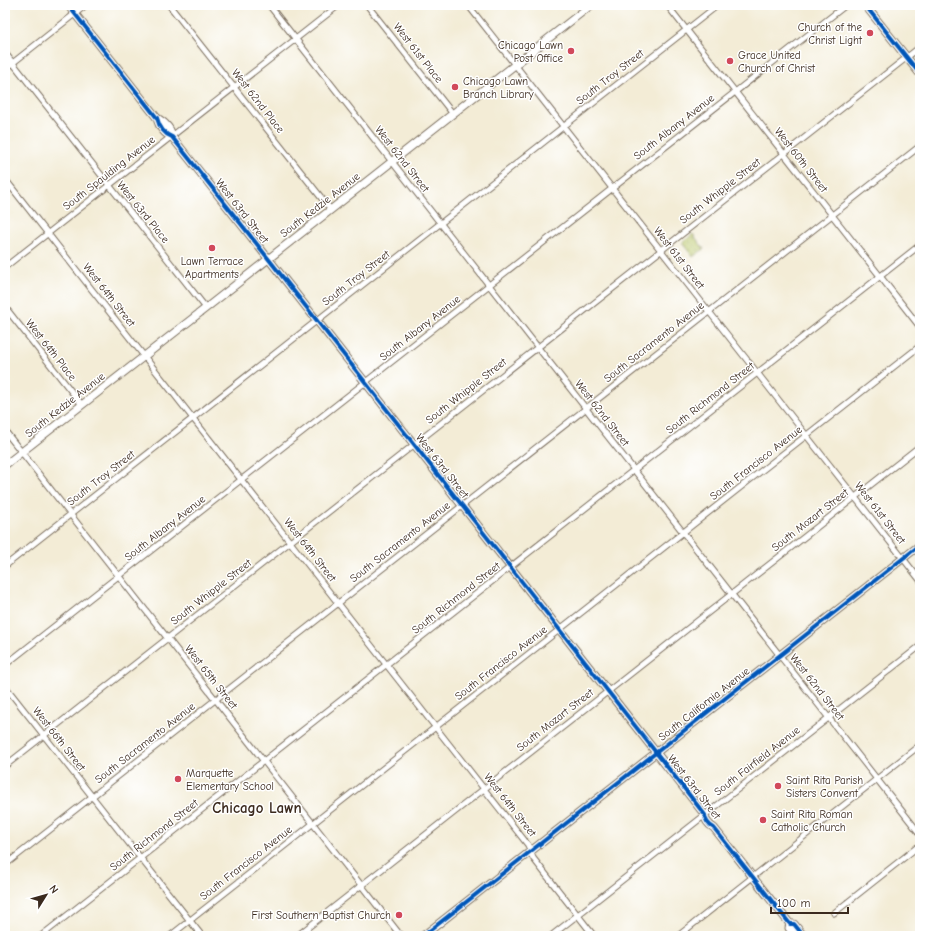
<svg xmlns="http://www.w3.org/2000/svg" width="925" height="941" viewBox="0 0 925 941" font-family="'Comic Neue',sans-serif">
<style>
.green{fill:url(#green-dots);stroke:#797742}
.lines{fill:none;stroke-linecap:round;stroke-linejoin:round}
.minor-casing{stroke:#7b6e5e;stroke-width:7}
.tertiary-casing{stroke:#7b6e5e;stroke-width:9}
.secondary-casing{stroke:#7b6e5e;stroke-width:9}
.minor{stroke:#fff;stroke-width:5}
.tertiary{stroke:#fff;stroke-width:7}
.secondary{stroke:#fff;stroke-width:7}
.cycleway-casing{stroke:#fff;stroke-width:6}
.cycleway{stroke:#0057b8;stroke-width:4}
.poi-dot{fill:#d1495b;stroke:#fff;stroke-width:1.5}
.labels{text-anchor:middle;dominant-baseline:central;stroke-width:3;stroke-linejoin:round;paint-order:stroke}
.poi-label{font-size:11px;fill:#3b2a1e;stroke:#fff;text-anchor:start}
.street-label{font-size:11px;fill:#3b2a1e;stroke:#fff}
.district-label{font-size:15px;font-weight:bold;fill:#3b2a1e;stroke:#fff}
</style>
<defs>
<pattern id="green-dots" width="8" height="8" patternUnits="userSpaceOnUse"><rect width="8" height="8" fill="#b7c465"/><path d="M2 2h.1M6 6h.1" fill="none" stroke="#969f53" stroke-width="1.8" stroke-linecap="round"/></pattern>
</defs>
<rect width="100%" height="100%" fill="#fff"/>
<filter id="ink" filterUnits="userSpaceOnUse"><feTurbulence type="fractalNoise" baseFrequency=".025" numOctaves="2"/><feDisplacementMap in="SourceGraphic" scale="8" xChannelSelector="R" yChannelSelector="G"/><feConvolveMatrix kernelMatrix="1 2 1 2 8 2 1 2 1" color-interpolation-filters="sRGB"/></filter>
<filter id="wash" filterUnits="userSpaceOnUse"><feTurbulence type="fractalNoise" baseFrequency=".012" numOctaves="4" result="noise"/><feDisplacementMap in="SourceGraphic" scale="16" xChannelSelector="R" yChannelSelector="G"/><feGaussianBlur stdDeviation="0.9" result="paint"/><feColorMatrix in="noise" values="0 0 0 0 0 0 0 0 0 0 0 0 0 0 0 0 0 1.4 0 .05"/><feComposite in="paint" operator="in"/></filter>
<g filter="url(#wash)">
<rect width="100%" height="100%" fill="#f3ecd6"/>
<polygon class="green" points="693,234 704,249 693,257 682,243"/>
</g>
<g filter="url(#ink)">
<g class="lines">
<defs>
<g id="minor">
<polyline points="169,5 331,210"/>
<polyline points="269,5 920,834"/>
<polyline points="367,5 453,114"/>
<polyline points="468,5 920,580"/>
<polyline points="667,5 920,327"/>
<polyline points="5,53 206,308"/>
<polyline points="5,69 86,5"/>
<polyline points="5,179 528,845 533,858 594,936"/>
<polyline points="5,267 339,5"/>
<polyline points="5,307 82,405"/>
<polyline points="5,431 401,936"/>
<polyline points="5,566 718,5"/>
<polyline points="5,665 846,5"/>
<polyline points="5,686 202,936"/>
<polyline points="5,766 920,47"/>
<polyline points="5,865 920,146"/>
<polyline points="834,913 920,845"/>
<polyline points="41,936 920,245"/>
<polyline points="170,936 920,346"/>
<polyline points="297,936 920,446"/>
<polyline points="551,936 920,646"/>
<polyline points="678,936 920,745"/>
</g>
<g id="tertiary">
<polyline points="865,5 920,74"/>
<polyline points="423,936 920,545"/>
</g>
<g id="secondary">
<path d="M68 5 157 118C159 126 164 134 172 137L245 229 687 792 705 815C705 821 709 825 714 828L790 924H794L802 934V936"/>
<path d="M157 118C164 122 171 128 172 137"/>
<polyline points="5,465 206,308 591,5"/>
<polyline points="790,924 789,928 795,936"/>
</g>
</defs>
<use href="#minor" class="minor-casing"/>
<use href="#tertiary" class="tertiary-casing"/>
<use href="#secondary" class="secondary-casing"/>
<use href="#minor" class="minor"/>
<use href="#tertiary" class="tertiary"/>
<use href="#secondary" class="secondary"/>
<defs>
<g id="cycleway">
<path d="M68 5 157 118C159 126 164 134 172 137L245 229 687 792 705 815C705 821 709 825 714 828L790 924H794L802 934V936"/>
<polyline points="865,5 920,74"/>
<polyline points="423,936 920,545"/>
</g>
</defs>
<use href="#cycleway" class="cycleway-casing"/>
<use href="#cycleway" class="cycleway"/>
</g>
</g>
<g class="poi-dot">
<circle cx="870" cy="33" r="4"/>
<circle cx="571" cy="51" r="4"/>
<circle cx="730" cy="61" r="4"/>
<circle cx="455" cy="87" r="4"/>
<circle cx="212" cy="248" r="4"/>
<circle cx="178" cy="779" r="4"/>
<circle cx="778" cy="786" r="4"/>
<circle cx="763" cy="820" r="4"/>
<circle cx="399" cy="915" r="4"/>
</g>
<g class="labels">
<g class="poi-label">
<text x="862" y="27" text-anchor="end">Church of the<tspan x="862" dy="13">Christ Light</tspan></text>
<text x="563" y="45" text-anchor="end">Chicago Lawn<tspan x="563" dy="13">Post Office</tspan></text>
<text x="738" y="55">Grace United<tspan x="738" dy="13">Church of Christ</tspan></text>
<text x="463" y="81">Chicago Lawn<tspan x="463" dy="13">Branch Library</tspan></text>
<text x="212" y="261" text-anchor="middle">Lawn Terrace<tspan x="212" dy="13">Apartments</tspan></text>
<text x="186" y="773">Marquette<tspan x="186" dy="13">Elementary School</tspan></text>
<text x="786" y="780">Saint Rita Parish<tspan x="786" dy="13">Sisters Convent</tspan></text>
<text x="771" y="814">Saint Rita Roman<tspan x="771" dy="13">Catholic Church</tspan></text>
<text x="391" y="915" text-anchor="end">First Southern Baptist Church</text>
</g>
<g class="street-label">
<text transform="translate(418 53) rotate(52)">West 61st Place</text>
<text transform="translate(610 77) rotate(-38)">South Troy Street</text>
<text transform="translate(258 101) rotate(52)">West 62nd Place</text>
<text transform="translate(674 127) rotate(-38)">South Albany Avenue</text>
<text transform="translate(402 159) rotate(52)">West 62nd Street</text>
<text transform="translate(801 160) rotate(52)">West 60th Street</text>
<text transform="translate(109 173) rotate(-38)">South Spaulding Avenue</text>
<text transform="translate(720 191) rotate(-38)">South Whipple Street</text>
<text transform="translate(320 205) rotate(-38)">South Kedzie Avenue</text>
<text transform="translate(242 211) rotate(52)">West 63rd Street</text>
<text transform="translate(143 212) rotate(51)">West 63rd Place</text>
<text transform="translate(679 258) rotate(52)">West 61st Street</text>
<text transform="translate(356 278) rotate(-38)">South Troy Street</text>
<text transform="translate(109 295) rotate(52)">West 64th Street</text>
<text transform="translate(420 328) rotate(-38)">South Albany Avenue</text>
<text transform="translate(654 342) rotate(-38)">South Sacramento Avenue</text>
<text transform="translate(51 350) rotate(52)">West 64th Place</text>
<text transform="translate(466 391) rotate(-38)">South Whipple Street</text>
<text transform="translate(710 398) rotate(-38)">South Richmond Street</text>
<text transform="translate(65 405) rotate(-38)">South Kedzie Avenue</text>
<text transform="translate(602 413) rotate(52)">West 62nd Street</text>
<text transform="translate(756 463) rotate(-38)">South Francisco Avenue</text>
<text transform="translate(442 466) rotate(52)">West 63rd Street</text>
<text transform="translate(101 478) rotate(-38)">South Troy Street</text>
<text transform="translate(880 513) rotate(52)">West 61st Street</text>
<text transform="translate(810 520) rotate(-38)">South Mozart Street</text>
<text transform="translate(165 528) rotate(-38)">South Albany Avenue</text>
<text transform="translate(400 542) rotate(-38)">South Sacramento Avenue</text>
<text transform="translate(310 550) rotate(52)">West 64th Street</text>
<text transform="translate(211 592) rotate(-38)">South Whipple Street</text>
<text transform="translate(456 598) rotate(-38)">South Richmond Street</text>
<text transform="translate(501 663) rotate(-38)">South Francisco Avenue</text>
<text transform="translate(211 677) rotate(52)">West 65th Street</text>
<text transform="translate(817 687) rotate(52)">West 62nd Street</text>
<text transform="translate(704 704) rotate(-38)">South California Avenue</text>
<text transform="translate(555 720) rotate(-38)">South Mozart Street</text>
<text transform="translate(59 739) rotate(52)">West 66th Street</text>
<text transform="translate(145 743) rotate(-38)">South Sacramento Avenue</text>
<text transform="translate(757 761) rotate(-38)">South Fairfield Avenue</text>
<text transform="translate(694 787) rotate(52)">West 63rd Street</text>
<text transform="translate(510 805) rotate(52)">West 64th Street</text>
<text transform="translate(154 835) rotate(-38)">South Richmond Street</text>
<text transform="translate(246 863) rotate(-38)">South Francisco Avenue</text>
</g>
<g class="district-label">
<text x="257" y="808">Chicago Lawn</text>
</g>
</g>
<rect width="925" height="941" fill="none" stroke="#fff" stroke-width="20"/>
<g transform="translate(46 895) rotate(53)" stroke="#ffffff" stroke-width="3" paint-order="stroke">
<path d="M0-3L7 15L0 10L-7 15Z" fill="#3b2a1e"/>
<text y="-6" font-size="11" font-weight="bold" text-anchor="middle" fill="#3b2a1e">N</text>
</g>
<path d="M771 907v6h77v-6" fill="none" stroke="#3b2a1e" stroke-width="2"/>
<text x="777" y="907" font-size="12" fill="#3b2a1e" stroke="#ffffff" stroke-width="3" paint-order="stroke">100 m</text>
</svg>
